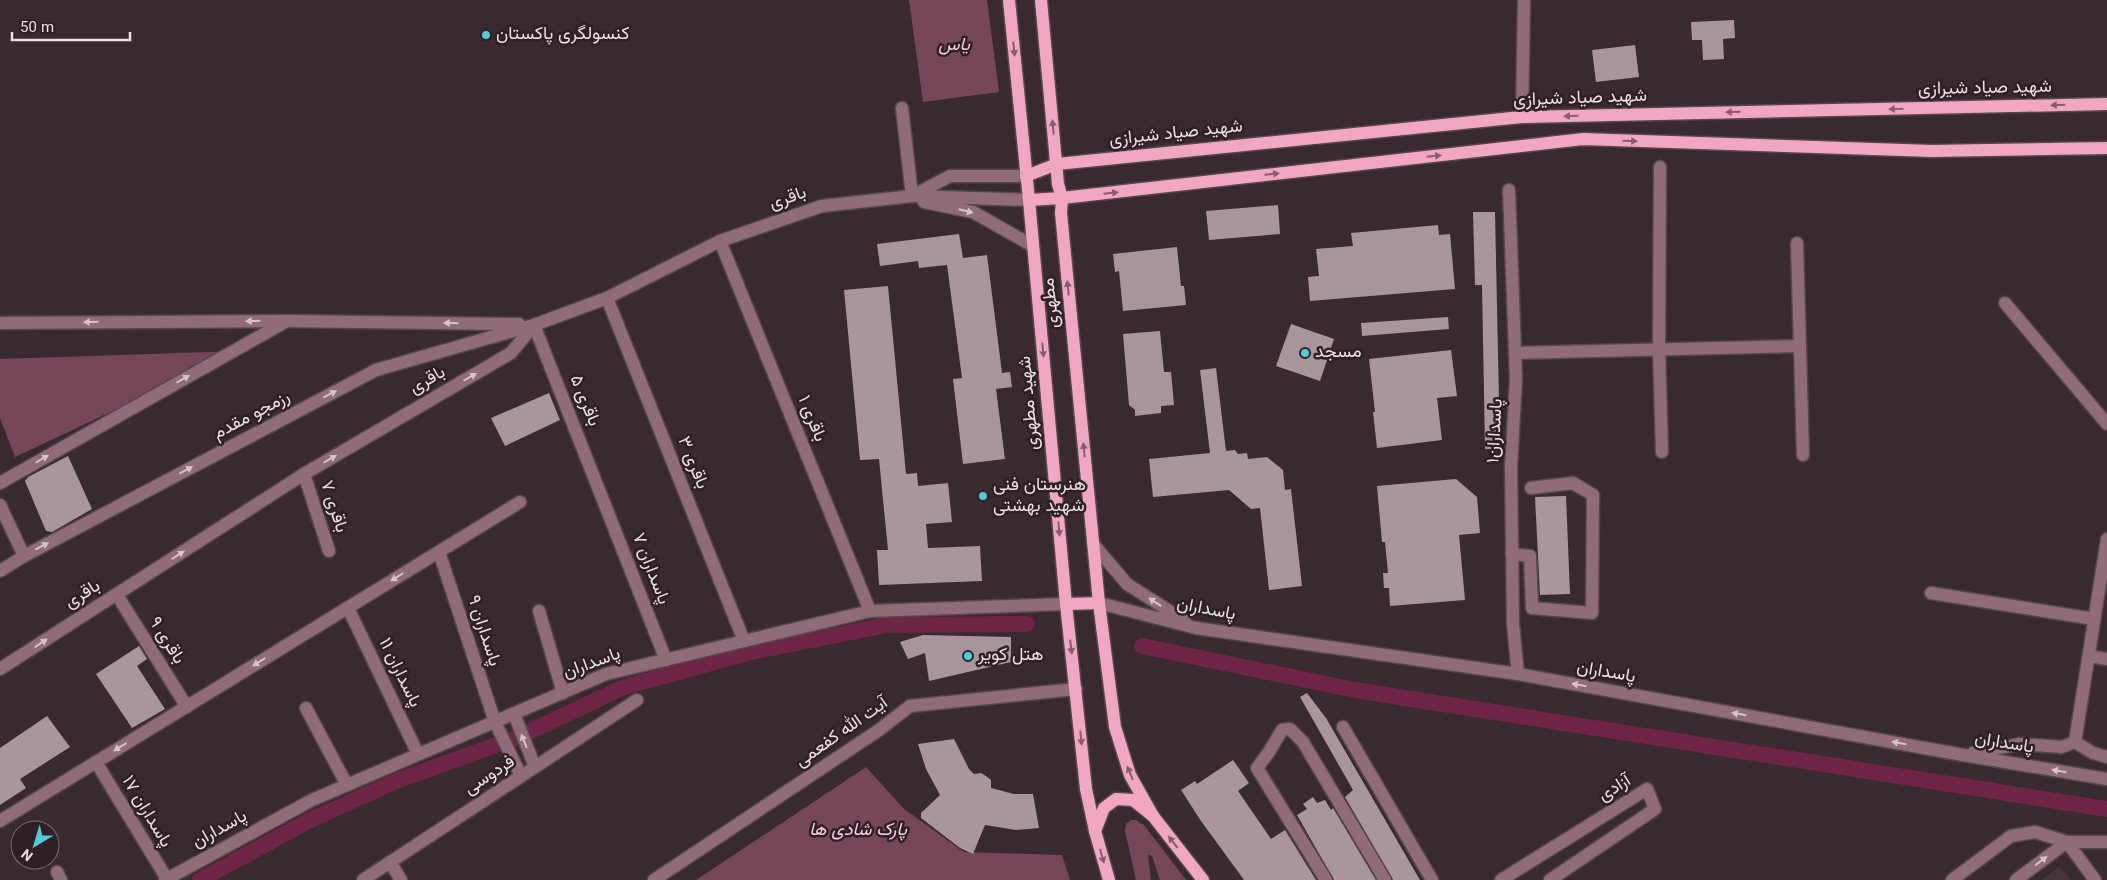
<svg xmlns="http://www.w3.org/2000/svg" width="2107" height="880" viewBox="0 0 2107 880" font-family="Georgia,Vazirmatn,serif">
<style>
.built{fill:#48353b}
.green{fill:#764659}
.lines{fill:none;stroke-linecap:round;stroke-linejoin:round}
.canal{stroke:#6e2546;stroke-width:16}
.building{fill:#a8969c}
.minor-casing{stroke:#55474c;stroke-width:15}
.major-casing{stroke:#55474c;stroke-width:15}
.minor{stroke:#906c79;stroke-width:12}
.major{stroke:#f1a7c2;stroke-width:12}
.oneway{fill:#865d6c}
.oneway2{fill:#d5c4ca}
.poi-dot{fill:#52cbd9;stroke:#2e2025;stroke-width:2}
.labels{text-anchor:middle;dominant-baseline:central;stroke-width:5;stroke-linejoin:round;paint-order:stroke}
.poi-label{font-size:18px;fill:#ece2e5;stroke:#2e2025;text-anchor:start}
.park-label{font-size:18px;font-style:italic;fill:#fbcddd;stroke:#2e2025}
.street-label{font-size:18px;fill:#ece2e5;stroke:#2e2025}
</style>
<rect width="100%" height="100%" fill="#382a2f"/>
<polygon class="built" points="2059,866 2071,880 2042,880"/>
<g class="green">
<polygon points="909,0 987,0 999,92 923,102"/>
<polygon points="209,352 238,352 15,457 0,418 0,359"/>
<polygon points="866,767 904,809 964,852 1062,855 1070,880 696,880"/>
<polygon points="1131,820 1136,820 1144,825 1186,880 1160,880 1152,856 1148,855 1151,880 1136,880 1125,831 1126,824"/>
</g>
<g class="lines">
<g class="canal">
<polyline points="1142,646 1355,690 2107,809"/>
<polyline points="512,740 624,687 751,652 887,625 1027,624"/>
<polyline points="200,880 310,820 399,780 496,745"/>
</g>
</g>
<g class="building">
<polygon points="1734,20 1735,38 1723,39 1724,59 1703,60 1702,40 1692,40 1691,22"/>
<polygon points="1635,45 1639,77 1596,82 1592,50"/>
<polygon points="1278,205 1280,234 1209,240 1206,211"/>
<polygon points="1473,212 1495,212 1500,449 1485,449 1482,285 1475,285"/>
<polygon points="1438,225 1439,235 1450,234 1455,289 1310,301 1308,277 1319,276 1316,249 1353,246 1351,233"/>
<polygon points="959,234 963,258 987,255 1002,373 1010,372 1012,387 996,389 1005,459 963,464 953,379 962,378 947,265 919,268 918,261 880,266 877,244"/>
<polygon points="1177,247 1181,286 1184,286 1186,305 1123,311 1119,271 1115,272 1113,254"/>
<polygon points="888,286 906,474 917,473 918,486 948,483 952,522 926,524 928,548 980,546 982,581 879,585 877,550 888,550 879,459 860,460 844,290"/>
<polygon points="1448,317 1449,329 1362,336 1361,323"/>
<polygon points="1291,324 1334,339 1320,381 1276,366"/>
<polygon points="1160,331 1164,372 1171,372 1174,405 1161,406 1161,413 1135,416 1135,410 1129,405 1123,334"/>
<polygon points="1451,350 1457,396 1437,398 1442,440 1377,448 1373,412 1375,412 1369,359"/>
<polygon points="1216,368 1226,451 1235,450 1238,454 1247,453 1248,459 1267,457 1283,470 1285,490 1291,489 1302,586 1269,590 1260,508 1251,509 1229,490 1153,497 1149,459 1210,453 1200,370"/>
<polygon points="549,393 560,420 505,446 491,418"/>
<polygon points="68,456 92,509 52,532 46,531 25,481 28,477"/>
<polygon points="1456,479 1477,497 1480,533 1459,535 1465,600 1390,606 1389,588 1384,588 1383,573 1388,573 1385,542 1382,542 1377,486"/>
<polygon points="1566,496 1570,594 1540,595 1535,497"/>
<polygon points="923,635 1011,637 1011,662 929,681 925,653 908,659 900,642"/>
<polygon points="139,646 147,659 137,666 165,709 132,728 96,674"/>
<polygon points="1307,693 1326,718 1420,880 1393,880 1345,797 1353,790 1300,697"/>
<polygon points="47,716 70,747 20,779 26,788 0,805 0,748"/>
<polygon points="954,739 969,769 974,774 981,773 986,776 991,780 991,788 1014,794 1033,794 1039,828 1016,830 985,825 973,854 960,848 921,818 921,813 940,795 926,769 918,744"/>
<polygon points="1233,760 1249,783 1238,791 1271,839 1285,830 1316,880 1244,880 1201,821 1181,790 1195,781 1197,784"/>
<polygon points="1313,797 1317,803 1325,800 1331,810 1333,808 1376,880 1334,880 1297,815 1307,809 1303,804"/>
</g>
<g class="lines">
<defs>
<g id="minor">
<polyline points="902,108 912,196 1029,200"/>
<polyline points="1522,117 1524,0"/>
<polyline points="1660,167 1659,349 1662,452"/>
<polyline points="1509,190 1516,379 1511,467 1513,624 1518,674"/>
<polyline points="924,202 973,212 1033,246"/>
<polyline points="720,241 870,611"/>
<polyline points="1797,243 1803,455"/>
<polyline points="607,298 744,641"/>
<polyline points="2005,303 2107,424"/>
<polyline points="0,323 287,321 519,324"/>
<polyline points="534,325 666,660"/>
<polyline points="1515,353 1800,346"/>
<polyline points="304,474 329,551"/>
<polyline points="0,483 285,322"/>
<polyline points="0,505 24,556"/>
<polyline points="1093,544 1127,584 1185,621"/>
<polyline points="439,552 495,722 521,776"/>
<polyline points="1512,554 1530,556 1532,608 1592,613 1593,495 1573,483 1531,488"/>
<polyline points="0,571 24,556 376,370 534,325 607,298 720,241 822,206 912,196 950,176 1026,176"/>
<polyline points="1931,593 2094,619"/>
<polyline points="117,595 187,707"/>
<polyline points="1099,603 1196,628 1518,674 1963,755 2107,779"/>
<polyline points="348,608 418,754"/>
<polyline points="539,611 563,693"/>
<polyline points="2089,656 2107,659"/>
<polyline points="0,669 304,474 511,353 534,325"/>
<polyline points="306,708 347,785"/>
<polyline points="514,714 535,767"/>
<polyline points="1343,727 1432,880"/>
<polyline points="2075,742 2107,539"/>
<polyline points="1973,753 2020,744 2062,747 2075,742 2093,753 2107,757"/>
<polyline points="96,762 167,879"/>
<polyline points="0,821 520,502"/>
<polyline points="2067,842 2095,880"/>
<polyline points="390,862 401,880"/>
<polyline points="57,872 61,880"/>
<polyline points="165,880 312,800 606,674 870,611 1066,604"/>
<polyline points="363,880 637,700"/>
<polyline points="654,880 879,730 910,706 1076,689"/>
<polyline points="1326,880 1257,768 1269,752 1282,730 1290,729 1303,742 1385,880"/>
<polyline points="1501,880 1647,789 1655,809 1550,880"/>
<polyline points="1952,880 2011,836 2035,832 2067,842 2107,842"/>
<polyline points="2016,880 2067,842"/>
</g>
<g id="major">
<polyline points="1009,0 1029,200 1066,604 1086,789 1095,831 1109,880"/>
<polyline points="1041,0 1058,184 1062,198 1061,213 1099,603 1115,727 1130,775 1153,816"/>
<polyline points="1026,176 1057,164 1522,117 2107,104"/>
<polyline points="1029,200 1062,198 1583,139 1932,151 2107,148"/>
<polyline points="1066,604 1099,603"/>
<polyline points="1095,831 1104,808 1116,799 1133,800 1153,816 1203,880"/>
</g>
</defs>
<use href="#minor" class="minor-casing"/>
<use href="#major" class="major-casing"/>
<use href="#minor" class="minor"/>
<use href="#major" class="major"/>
</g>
<defs><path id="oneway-solid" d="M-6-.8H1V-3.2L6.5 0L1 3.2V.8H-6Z" transform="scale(1.25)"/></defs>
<g class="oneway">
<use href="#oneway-solid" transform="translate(1014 49) rotate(84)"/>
<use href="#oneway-solid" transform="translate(2058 105) rotate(179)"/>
<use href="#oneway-solid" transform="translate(1896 109) rotate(179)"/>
<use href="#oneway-solid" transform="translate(1733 112) rotate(179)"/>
<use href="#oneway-solid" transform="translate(1571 116) rotate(179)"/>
<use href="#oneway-solid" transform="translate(1053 127) rotate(-96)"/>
<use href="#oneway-solid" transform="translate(1630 141) rotate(2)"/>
<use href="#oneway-solid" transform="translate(1434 156) rotate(-6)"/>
<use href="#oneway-solid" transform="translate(1272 174) rotate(-6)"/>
<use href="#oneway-solid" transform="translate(1111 193) rotate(-6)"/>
<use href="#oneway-solid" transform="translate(1068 288) rotate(-96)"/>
<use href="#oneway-solid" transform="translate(1043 350) rotate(85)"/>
<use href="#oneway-solid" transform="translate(1084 450) rotate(-96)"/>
<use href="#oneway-solid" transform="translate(1059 529) rotate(85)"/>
<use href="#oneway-solid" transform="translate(1071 647) rotate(83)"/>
<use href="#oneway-solid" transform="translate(1081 738) rotate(84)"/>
<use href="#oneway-solid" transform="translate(1130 773) rotate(-113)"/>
<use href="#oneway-solid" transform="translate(1173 842) rotate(-128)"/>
<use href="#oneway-solid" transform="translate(1102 856) rotate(74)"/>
</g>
<g class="oneway2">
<use href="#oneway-solid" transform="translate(966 211) rotate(14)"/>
<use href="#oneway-solid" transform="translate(253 321) rotate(179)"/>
<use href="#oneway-solid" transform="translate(91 322) rotate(179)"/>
<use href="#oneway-solid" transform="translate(451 323) rotate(-179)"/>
<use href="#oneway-solid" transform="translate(470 377) rotate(-30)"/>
<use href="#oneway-solid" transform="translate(183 379) rotate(-30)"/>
<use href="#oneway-solid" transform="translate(330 394) rotate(-28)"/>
<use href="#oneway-solid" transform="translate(42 459) rotate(-30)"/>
<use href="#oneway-solid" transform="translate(330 459) rotate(-30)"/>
<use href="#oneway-solid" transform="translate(186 470) rotate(-28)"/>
<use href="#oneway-solid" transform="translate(42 546) rotate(-28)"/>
<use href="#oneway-solid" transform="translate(178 555) rotate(-33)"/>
<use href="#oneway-solid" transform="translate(397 577) rotate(148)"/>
<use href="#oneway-solid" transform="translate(1155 602) rotate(-147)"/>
<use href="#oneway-solid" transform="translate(41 643) rotate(-33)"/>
<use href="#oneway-solid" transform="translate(259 662) rotate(148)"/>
<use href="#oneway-solid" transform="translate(1579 685) rotate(-170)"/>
<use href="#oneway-solid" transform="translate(1739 714) rotate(-170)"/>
<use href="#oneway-solid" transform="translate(524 741) rotate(-112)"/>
<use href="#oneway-solid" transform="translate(1899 743) rotate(-170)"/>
<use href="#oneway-solid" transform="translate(120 747) rotate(149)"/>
<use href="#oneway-solid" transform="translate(2059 771) rotate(-171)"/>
<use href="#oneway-solid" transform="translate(2041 861) rotate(-37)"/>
</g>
<g class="poi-dot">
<circle cx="486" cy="35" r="5"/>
<circle cx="1305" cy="353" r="5"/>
<circle cx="983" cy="496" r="5"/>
<circle cx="968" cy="656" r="5"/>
</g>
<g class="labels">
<g class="poi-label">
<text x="496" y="35">کنسولگری پاکستان</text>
<text x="1315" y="353">مسجد</text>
<text x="993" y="486">هنرستان فنی<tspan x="993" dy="21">شهید بهشتی</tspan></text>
<text x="978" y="656">هتل کویر</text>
</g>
<g class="park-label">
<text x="954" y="46">یاس</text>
<text x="858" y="831">پارک شادی ها</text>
</g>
<g class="street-label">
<text transform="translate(1985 89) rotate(-1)">شهید صیاد شیرازی</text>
<text transform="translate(1580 99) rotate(-2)">شهید صیاد شیرازی</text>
<text transform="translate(1176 134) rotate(-6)">شهید صیاد شیرازی</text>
<text transform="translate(788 199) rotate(-19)">باقری</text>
<text transform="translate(1052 303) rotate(-96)">مطهری</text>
<text transform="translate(428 381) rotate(-30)">باقری</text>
<text transform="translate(584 401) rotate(68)">باقری ۵</text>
<text transform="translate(1030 403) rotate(-95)">شهید مطهری</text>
<text transform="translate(252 416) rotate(-28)">رزمجو مقدم</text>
<text transform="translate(811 419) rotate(68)">باقری ۱</text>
<text transform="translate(1496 431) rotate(-87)">پاسداران۱</text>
<text transform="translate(692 463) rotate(68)">باقری ۳</text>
<text transform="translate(333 507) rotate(72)">باقری ۷</text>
<text transform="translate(650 569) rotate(69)">پاسداران ۷</text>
<text transform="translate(83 595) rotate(-32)">باقری</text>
<text transform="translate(1206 610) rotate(11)">پاسداران</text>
<text transform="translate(483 631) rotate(72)">پاسداران ۹</text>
<text transform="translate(166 641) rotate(58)">باقری ۹</text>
<text transform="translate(592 664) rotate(-20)">پاسداران</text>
<text transform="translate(399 673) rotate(64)">پاسداران ۱۱</text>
<text transform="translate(1606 673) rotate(10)">پاسداران</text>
<text transform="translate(842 733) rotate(-35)">آیت الله کفعمی</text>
<text transform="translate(2004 744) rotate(9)">پاسداران</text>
<text transform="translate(490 776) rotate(-33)">فردوسی</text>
<text transform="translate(1615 789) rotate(-32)">آزادی</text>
<text transform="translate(146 812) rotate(59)">پاسداران ۱۷</text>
<text transform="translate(220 830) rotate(-29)">پاسداران</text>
</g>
</g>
<g transform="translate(35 845) rotate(218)"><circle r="24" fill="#2e2025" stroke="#7a6e72"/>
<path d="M0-4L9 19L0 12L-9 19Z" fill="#52cbd9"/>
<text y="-8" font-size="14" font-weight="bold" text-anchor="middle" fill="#ece2e5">N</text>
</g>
<path d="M12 32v8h118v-8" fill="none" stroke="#ece2e5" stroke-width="2.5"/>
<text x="20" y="32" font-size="15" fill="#ece2e5" stroke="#2e2025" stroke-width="4" paint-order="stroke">50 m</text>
</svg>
